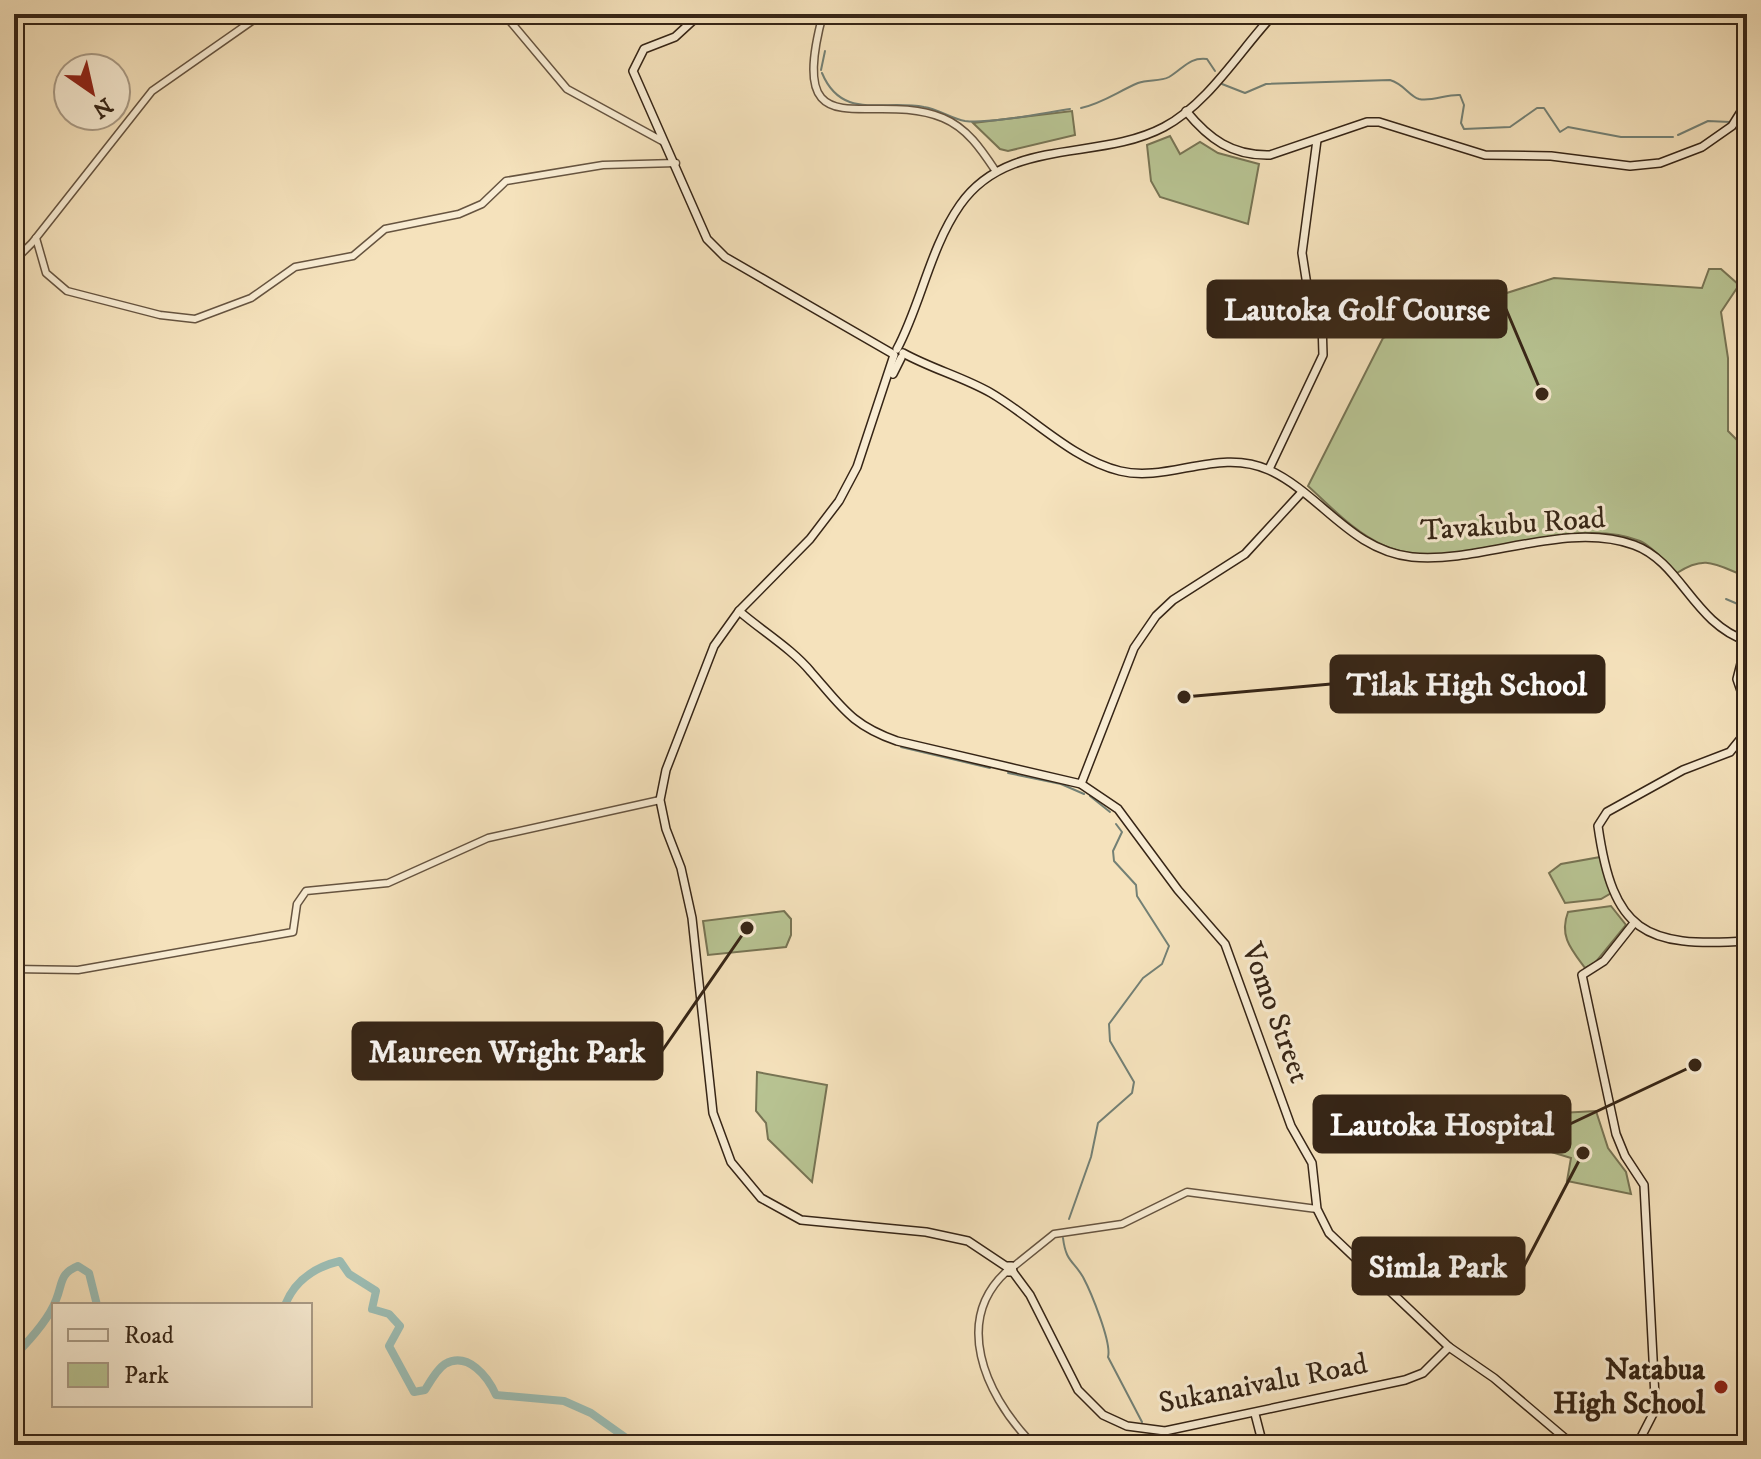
<svg xmlns="http://www.w3.org/2000/svg" width="1761" height="1459" viewBox="0 0 1761 1459" font-family="'IM FELL DW Pica',serif">
<style>
.green{fill:#b8c493;stroke:#777454;stroke-width:2}
.lines{fill:none;stroke-linecap:round;stroke-linejoin:round}
.stream{stroke:#738075;stroke-width:2}
.river{stroke:#9cbdb4;stroke-width:8}
.tertiary-casing{stroke:#665440;stroke-width:9}
.secondary-casing{stroke:#362516;stroke-width:10}
.tertiary{stroke:#f8ecd3;stroke-width:6}
.secondary{stroke:#f8ecd3;stroke-width:7}
.poi-dot{fill:#8f2418;stroke:#f8ecd3;stroke-width:3}
.labels{text-anchor:middle;dominant-baseline:central;stroke-width:6;stroke-linejoin:round;paint-order:stroke}
.street-label{font-size:30px;fill:#362516;stroke:#f8ecd3}
.poi-label{font-size:30px;font-weight:bold;fill:#362516;stroke:#f8ecd3;text-anchor:end}
.leader{fill:none;stroke:#362516;stroke-width:3}
.callout-dot{fill:#362516;stroke:#f8ecd3;stroke-width:3}
.callout{fill:#362516;stroke:#362516;stroke-width:3}
.callout-label{font-size:32px;text-anchor:middle;font-weight:bold;fill:#fff}
</style>
<rect width="100%" height="100%" fill="#f5e2bc"/>
<filter id="stains"><feTurbulence type="fractalNoise" baseFrequency=".0025" numOctaves="4"/><feColorMatrix values="0 0 0 0 .2 0 0 0 0 .09 0 0 0 0 .02 0 0 0 .5 -.17"/></filter>
<radialGradient id="worn" r=".72"><stop offset=".6" stop-color="#630" stop-opacity="0"/><stop offset="1" stop-color="#630" stop-opacity=".3"/></radialGradient>
<g class="green">
<polygon points="1072,111 1075,135 1008,151 1000,149 973,123"/>
<polygon points="1170,136 1180,154 1200,142 1218,153 1259,164 1248,224 1160,197 1151,181 1147,145"/>
<path d="M1709 269H1721L1739 285 1721 312 1728 358V431L1747 450V577C1716 565 1706 554 1677 573 1666 563 1653 547 1640 541 1564 511 1458 578 1385 546 1355 533 1332 508 1308 486L1383 338 1415 322 1554 278 1702 288Z"/>
<polygon points="1606,856 1613,892 1601,899 1565,903 1549,873 1561,864"/>
<path d="M1611 906 1626 925 1595 963 1585 968C1571 949 1559 936 1568 912Z"/>
<polygon points="784,911 791,919 791,935 786,947 708,955 703,921"/>
<polygon points="757,1072 827,1085 812,1182 768,1139 766,1123 756,1111"/>
<polygon points="1596,1111 1608,1148 1626,1172 1631,1194 1567,1181 1571,1158 1538,1148 1523,1115"/>
</g>
<g class="lines">
<g class="stream">
<polyline points="821,70 825,51"/>
<path d="M822 73C842 121 883 99 924 107 938 109 952 119 965 121 990 124 1043 113 1070 109"/>
<path d="M1222 84 1245 93 1266 84 1390 80C1404 84 1409 96 1419 99 1431 102 1447 94 1460 95L1464 105 1461 123 1464 129 1510 127 1537 108H1544L1560 132 1568 127 1621 137H1673"/>
<path d="M1081 108C1103 103 1117 92 1138 83 1148 79 1160 82 1169 77 1184 68 1189 57 1207 59L1215 71"/>
<polyline points="1743,127 1747,129"/>
<polyline points="1678,135 1708,121 1730,122"/>
<polyline points="1726,599 1747,608"/>
<polyline points="901,747 990,768"/>
<polyline points="1008,773 1061,784 1084,794"/>
<polyline points="1090,796 1110,812"/>
<polyline points="1069,1219 1091,1157 1098,1123 1132,1093 1134,1082 1110,1041 1109,1024 1143,978 1162,964 1169,946 1137,896 1136,885 1114,861 1113,851 1122,832 1116,824"/>
<path d="M1063 1238C1066 1262 1073 1260 1083 1277 1091 1292 1112 1343 1108 1357L1142 1422"/>
<polyline points="1152,1445 1163,1445"/>
</g>
<g class="river">
<path d="M285 1305C295 1280 315 1267 340 1261L349 1274 376 1291 372 1309 389 1314 400 1326 389 1346 414 1392 425 1390C430 1382 437 1369 445 1364 468 1351 488 1377 496 1395L564 1401 591 1413 636 1445"/>
<path d="M14 1356C28 1342 49 1319 56 1300 63 1283 59 1274 78 1266L89 1273 97 1305"/>
</g>
<defs>
<g id="tertiary">
<polyline points="504,14 567,89 664,142"/>
<path d="M823 14C785 155 869 88 943 118 967 128 981 149 995 170"/>
<polyline points="36,238 46,273 67,291 160,315 195,319 251,298 295,267 353,256 385,229 459,214 482,204 506,181 603,165 676,163"/>
<polyline points="14,261 32,243 152,91 262,14"/>
<polyline points="14,969 78,970 293,932 297,904 306,891 388,883 488,838 660,800"/>
<polyline points="1013,1267 1054,1234 1122,1224 1187,1192 1317,1209"/>
<path d="M1007 1271C953 1320 985 1393 1028 1439"/>
</g>
<g id="secondary">
<polyline points="700,14 675,37 644,49 633,71 707,239 725,257 893,354"/>
<path d="M1186 111C1209 139 1232 156 1270 155L1367 122H1379L1485 155 1551 156 1630 166 1660 163 1702 147 1732 126 1747 102"/>
<path d="M897 349C921 304 930 248 960 205 1008 136 1098 162 1164 127 1209 103 1240 50 1274 14"/>
<path d="M903 353C932 369 963 377 991 393 1032 417 1073 460 1120 471 1168 483 1219 447 1269 470 1321 494 1350 550 1412 557 1481 564 1566 520 1634 545 1681 562 1693 623 1747 641"/>
<polyline points="894,355 857,467 839,501 810,539 739,611 714,646 666,770 660,800 666,829 681,868 692,918 713,1113 731,1162 761,1198 801,1220 926,1232 968,1241 1007,1267"/>
<polyline points="893,374 901,358"/>
<polyline points="1269,469 1323,355 1322,322 1307,285 1302,253 1317,140"/>
<path d="M739 611C762 631 792 649 811 672 842 707 851 725 897 741L1081 784 1118 809 1178 890 1225 944 1291 1126 1312 1163 1317 1209 1329 1233 1449 1347 1494 1378 1573 1445"/>
<polyline points="1747,640 1737,679 1747,708"/>
<path d="M1747 716V731L1730 752 1683 770 1607 812 1598 826C1613 932 1644 948 1747 941"/>
<polyline points="1081,784 1134,648 1156,616 1173,600 1245,554 1302,492"/>
<polyline points="1634,923 1604,961 1582,975 1616,1134 1625,1156 1644,1185 1655,1397 1654,1412 1637,1445"/>
<polygon points="1008,1266 1012,1266 1013,1272 1008,1272"/>
<polyline points="1013,1272 1030,1295 1078,1390 1103,1415 1127,1426 1165,1431 1405,1380 1423,1373 1449,1347"/>
<polyline points="1255,1414 1263,1445"/>
</g>
</defs>
<use href="#tertiary" class="tertiary-casing"/>
<use href="#secondary" class="secondary-casing"/>
<use href="#tertiary" class="tertiary"/>
<use href="#secondary" class="secondary"/>
</g>
<circle class="poi-dot" cx="1721" cy="1387" r="8"/>
<g class="labels">
<g class="street-label">
<text transform="translate(1513 525) rotate(-4)">Tavakubu Road</text>
<text transform="translate(1275 1013) rotate(70)">Vomo Street</text>
<text transform="translate(1263 1384) rotate(-11)">Sukanaivalu Road</text>
</g>
<g class="poi-label">
<text x="1705" y="1370">Natabua<tspan x="1705" dy="34">High School</tspan></text>
</g>
</g>
<path class="leader" d="M1542 394L1506 309M1184 697L1331 684M747 928L662 1051M1695 1065L1570 1124M1583 1153L1524 1266"/>
<g class="callout-dot">
<circle cx="1542" cy="394" r="8"/>
<circle cx="1184" cy="697" r="8"/>
<circle cx="747" cy="928" r="8"/>
<circle cx="1695" cy="1065" r="8"/>
<circle cx="1583" cy="1153" r="8"/>
</g>
<g class="callout">
<rect x="1208" y="281" width="298" height="56" rx="8"/>
<rect x="1331" y="656" width="273" height="56" rx="8"/>
<rect x="353" y="1023" width="309" height="56" rx="8"/>
<rect x="1314" y="1096" width="256" height="56" rx="8"/>
<rect x="1353" y="1238" width="171" height="56" rx="8"/>
</g>
<g class="callout-label">
<text x="1357" y="320">Lautoka Golf Course</text>
<text x="1467" y="695">Tilak High School</text>
<text x="507" y="1062">Maureen Wright Park</text>
<text x="1442" y="1135">Lautoka Hospital</text>
<text x="1438" y="1277">Simla Park</text>
</g>
<rect width="1761" height="1459" fill="none" stroke="#f5e2bc" stroke-width="48"/>
<rect x="16" y="16" width="1729" height="1427" fill="none" stroke="#362516" stroke-width="4"/>
<rect x="24" y="24" width="1713" height="1411" fill="none" stroke="#362516" stroke-width="2"/>
<rect x="52" y="1303" width="260" height="104" fill="#f8ecd3" stroke="#aa9c87" stroke-width="2"/>
<rect x="68" y="1329" width="40" height="12" fill="#f8ecd3" stroke="#aa9c87" stroke-width="2"/>
<text x="124" y="1343" font-size="24" fill="#362516">Road</text>
<rect x="68" y="1363" width="40" height="24" fill="#b8c493" stroke="#aa9c87" stroke-width="2"/>
<text x="124" y="1383" font-size="24" fill="#362516">Park</text>
<g transform="translate(92 92) rotate(146)"><circle r="38" fill="#f8ecd3" stroke="#aa9c87" stroke-width="2"/>
<path d="M0-6L14 30L0 20L-14 30Z" fill="#8f2418"/>
<text y="-12" font-size="22" font-weight="bold" text-anchor="middle" fill="#362516">N</text>
</g>
<rect width="100%" height="100%" filter="url(#stains)"/>
<rect width="100%" height="100%" fill="url(#worn)"/>
</svg>
